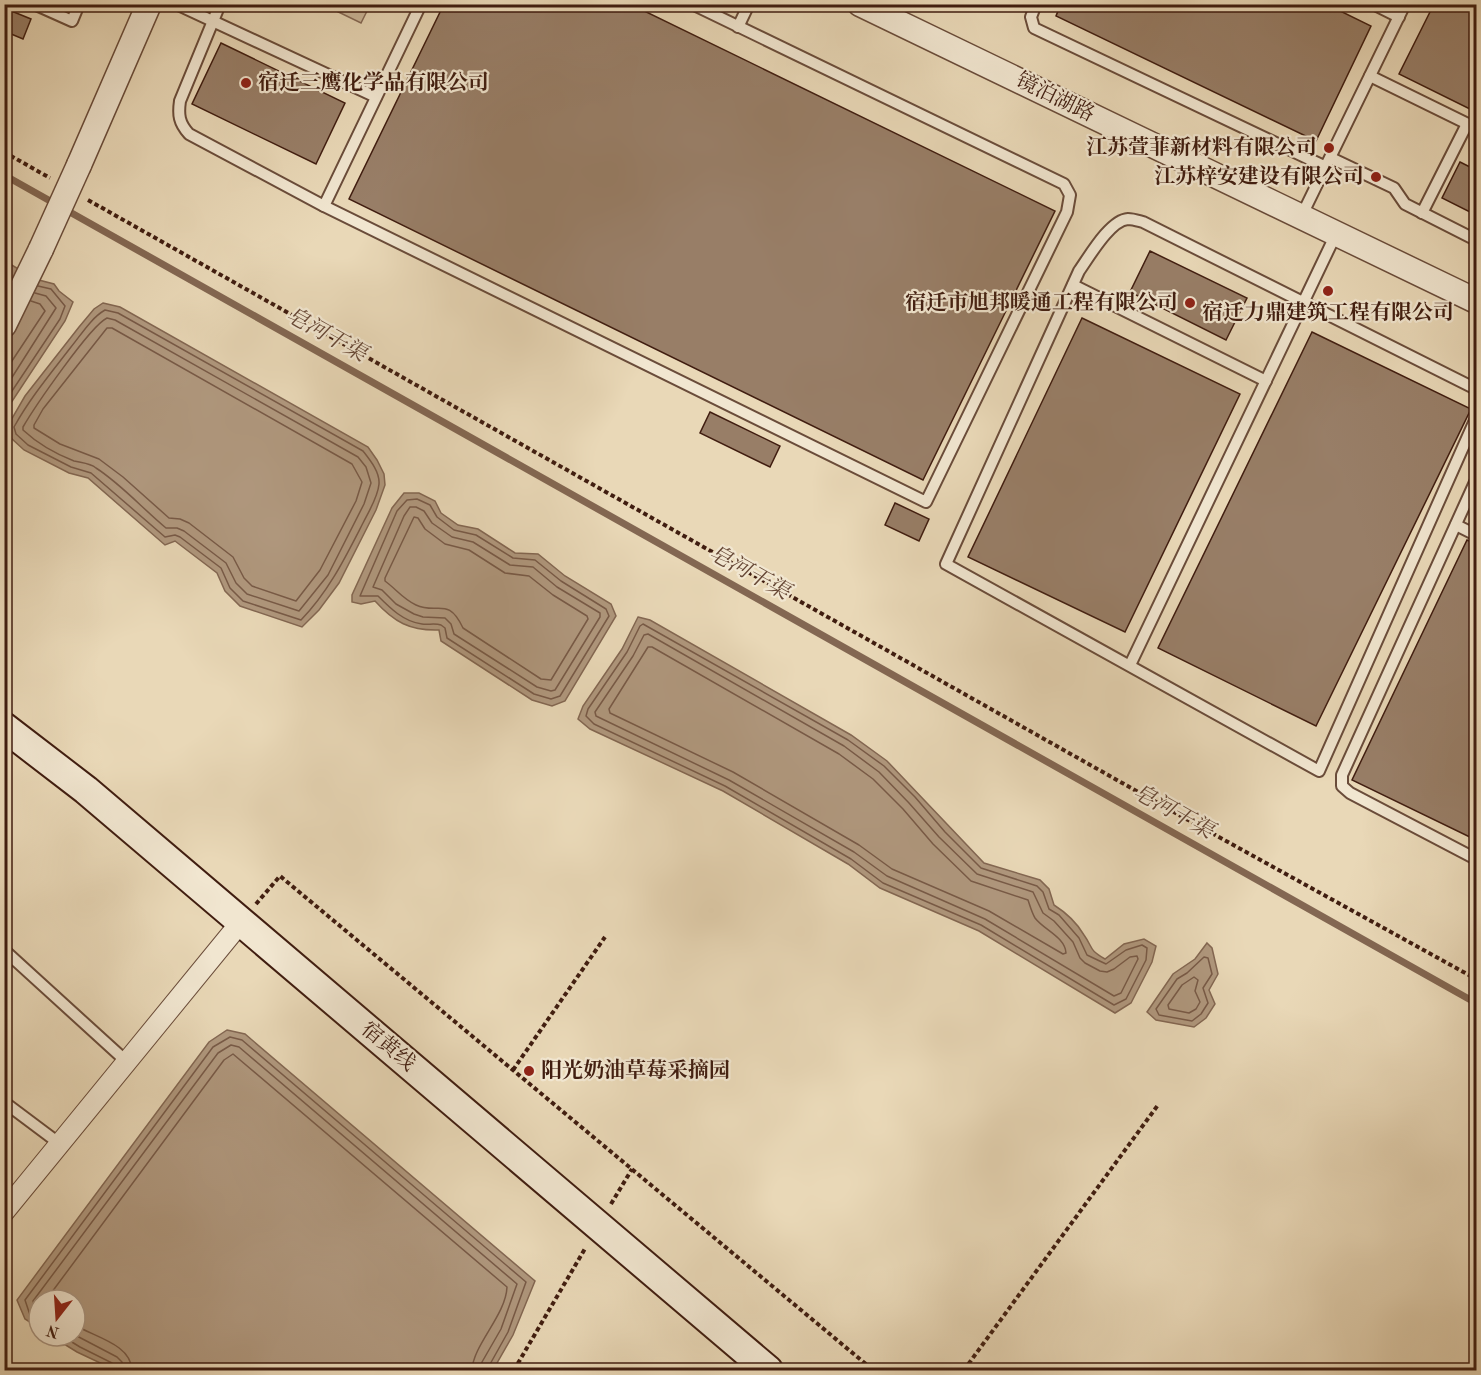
<svg xmlns="http://www.w3.org/2000/svg" width="1481" height="1375" viewBox="0 0 1481 1375" font-family="'Old Standard TT','Noto Serif SC',serif">
<style>
.green{fill:#ccb89b;stroke:#866a56;stroke-width:1.5}
.water{fill:#b0987e;stroke:#836752;stroke-width:1.5}
.lines{fill:none;stroke-linecap:round;stroke-linejoin:round}
.shore{stroke:#785a47;stroke-width:1.5}
.stream{stroke:#836752;stroke-width:7}
.building{fill:#987e67;stroke:#401d10;stroke-width:1.5}
.service-casing{stroke:#6a4c3a;stroke-width:14}
.minor-casing{stroke:#6a4c3a;stroke-width:22}
.tertiary-casing{stroke:#6a4c3a;stroke-width:27}
.secondary-casing{stroke:#401d10;stroke-width:32}
.path{stroke:#401d10;stroke-width:4;stroke-dasharray:4.5 3;stroke-linecap:butt}
.service{stroke:#f1e6d0;stroke-width:10}
.minor{stroke:#f1e6d0;stroke-width:20}
.tertiary{stroke:#f1e6d0;stroke-width:24}
.secondary{stroke:#f1e6d0;stroke-width:28}
.tertiary-bridge-casing{stroke:#6a4c3a;stroke-width:27;stroke-linecap:butt}
.tertiary-bridge{stroke:#f1e6d0;stroke-width:24}
.poi-dot{fill:#8f2418;stroke:#f1e6d0;stroke-width:2}
.labels{text-anchor:middle;dominant-baseline:central;stroke-width:4.5;stroke-linejoin:round;paint-order:stroke}
.poi-label{font-size:21px;font-weight:bold;fill:#401d10;stroke:#f1e6d0;text-anchor:end}
.street-label{font-size:21px;fill:#401d10;stroke:#f1e6d0}
.water-label{font-size:22px;font-style:italic;fill:#674836;stroke:#f1e6d0}
</style>
<rect width="100%" height="100%" fill="#e9d8b7"/>
<filter id="stains"><feTurbulence type="fractalNoise" baseFrequency=".00333" numOctaves="4"/><feColorMatrix values="0 0 0 0 .2 0 0 0 0 .09 0 0 0 0 .02 0 0 0 .5 -.17"/></filter>
<radialGradient id="worn" r=".72"><stop offset=".6" stop-color="#630" stop-opacity="0"/><stop offset="1" stop-color="#630" stop-opacity=".3"/></radialGradient>
<polygon class="green" points="324,5 370,5 361,23"/>
<g class="water">
<polygon points="5,261 35,279 54,284 59,291 73,302 65,321 5,412"/>
<polygon points="103,303 120,307 368,447 377,460 384,474 385,485 376,510 339,583 319,610 302,627 240,606 225,591 217,573 175,541 165,545 88,478 69,473 24,450 10,437 7,427 25,396 79,327 94,309"/>
<path d="M404 493H419L435 501 441 513 458 525 478 529 515 553 538 554 565 576 611 604 616 616 565 701 552 706 532 700 441 641 439 630C410 631 394 622 375 601L361 604 352 602V595L392 508Z"/>
<path d="M638 617 650 620 851 735 887 761 984 863 1040 880 1049 889 1054 905C1065 912 1077 923 1084 935 1094 949 1088 949 1105 959L1124 944 1144 939 1156 946 1152 962 1131 1003 1115 1013 979 931 880 888 848 864 723 791 590 729 578 719 583 706 622 649Z"/>
<polygon points="1207,943 1212,948 1218,974 1209,990 1215,1004 1206,1018 1194,1027 1156,1020 1147,1012 1173,974 1195,959"/>
<polygon points="227,1030 245,1034 535,1281 513,1335 493,1370 115,1370 77,1352 51,1336 75,1336 75,1300 39,1300 39,1328 25,1319 17,1300 209,1042"/>
</g>
<g class="lines">
<g class="shore">
<path d="M105 310 118 313 363 451C370 460 380 472 379 484 378 497 369 511 363 523 345 558 329 591 301 620L243 601 230 588 221 568 180 537 175 535 165 537 91 473 71 467 28 445 16 434 14 427C30 398 51 373 71 347 81 335 91 318 105 310Z"/>
<path d="M107 318 115 320 358 457 366 467 371 483 364 504 328 575 299 611 247 594 236 583 226 563 184 531 177 528H166C143 509 121 484 96 468 90 463 82 463 74 461 56 454 37 443 23 430V427C34 408 90 326 107 318Z"/>
<polygon points="107,328 112,328 352,464 362,482 356,501 320,570 296,601 252,586 244,578 233,557 189,523 180,519 169,518 123,477 99,459 60,444 34,428 34,425 43,409"/>
<polyline points="4,373 45,311 40,304 31,301"/>
<polyline points="4,390 56,308 46,296 35,293"/>
<polyline points="4,403 60,319 65,306 51,289 38,286"/>
<path d="M417 499 430 505 437 517 454 530 476 535 513 558 535 560 561 581 606 609 609 616 560 696 551 699 534 694 447 638 445 628 441 625C435 623 428 625 422 624 404 622 390 608 378 596H360L397 511 407 500Z"/>
<polygon points="410,507 416,507 424,511 432,523 452,537 473,542 510,565 533,567 557,587 600,613 600,617 555,690 551,691 537,687 454,634 451,624 445,618 423,617 414,614 396,604 382,590 373,587 404,516"/>
<path d="M414 517 418 518 425 529 445 544 469 550 505 573 529 576 553 595 587 616 588 619 551 680 541 679 463 628C448 596 438 615 416 605 403 599 396 589 385 581V578Z"/>
<polygon points="643,624 848,740 884,766 915,797 945,832 981,868 1037,886 1043,892 1049,909 1059,915 1079,938 1087,955 1106,964 1126,950 1142,945 1147,948 1146,960 1126,999 1114,1005 981,925 883,883 851,859 725,786 594,724 586,716 588,709 627,652 640,626"/>
<polygon points="648,634 844,746 879,772 909,803 939,837 977,874 1033,892 1043,913 1054,921 1073,942 1080,958 1085,963 1100,971 1107,972 1114,969 1130,957 1137,956 1138,959 1121,993 1114,996 985,919 887,876 854,852 729,780 596,716 595,712 633,656 644,635"/>
<path d="M648 647H652L839 754 873 779 903 809 933 844 971 881 1028 900C1030 906 1032 913 1035 918 1044 930 1065 937 1066 953L1063 954 989 911 892 869 859 845 733 772 610 713 609 709Z"/>
<polygon points="1204,957 1208,958 1212,974 1203,988 1208,1003 1201,1014 1192,1021 1159,1015 1156,1009 1177,979 1187,973"/>
<polygon points="1194,977 1198,980 1195,991 1200,1002 1196,1009 1189,1013 1169,1009 1168,1005 1182,985"/>
<path d="M46 1300 224 1060 233 1054 507 1287C506 1315 473 1345 472 1370"/>
<polyline points="39,1312 36,1310 33,1301 218,1053 231,1045 239,1047 517,1284 501,1329 482,1362 481,1370"/>
<polyline points="39,1321 30,1315 25,1300 213,1047 230,1037 242,1040 526,1282 508,1332 489,1366 488,1370"/>
<path d="M75 1325C94 1337 131 1344 132 1370"/>
<polyline points="75,1335 117,1357 122,1362 123,1370"/>
<polyline points="62,1336 80,1347 112,1363 116,1370"/>
</g>
<polyline class="stream" points="4,175 1476,1003"/>
</g>
<g class="building">
<polygon points="444,4 630,4 1055,211 923,480 349,199"/>
<polygon points="1061,4 1326,4 1371,26 1316,141 1056,16"/>
<polygon points="1434,4 1476,4 1476,112 1399,74"/>
<polygon points="4,8 31,19 23,39 4,31"/>
<polygon points="221,43 345,103 316,164 192,104"/>
<polygon points="1460,162 1476,170 1476,215 1442,198"/>
<polygon points="1150,251 1247,298 1226,340 1130,292"/>
<polygon points="1082,318 1240,394 1125,632 968,557"/>
<polygon points="1312,332 1471,409 1316,726 1158,648"/>
<polygon points="710,412 780,446 770,467 700,433"/>
<polygon points="895,503 929,519 919,541 885,525"/>
<polygon points="1467,540 1476,544 1476,840 1352,780"/>
</g>
<g class="lines">
<defs>
<g id="service">
<polyline points="34,4 72,21 79,4"/>
<polyline points="176,4 376,97"/>
<path d="M220 4 180 101C178 115 179 123 189 134L324 206 926 502 1067 212 1070 195 1064 184 692 4"/>
<polyline points="1036,4 1031,17 1034,28 1326,167"/>
<polyline points="1373,4 1399,17"/>
<polyline points="738,27 749,4"/>
<polyline points="1370,76 1476,128"/>
<polyline points="1331,158 1394,188 1405,204 1476,240"/>
<polyline points="324,206 421,4"/>
<polyline points="1422,213 1467,124"/>
<polyline points="1301,217 1405,4"/>
<polyline points="1073,285 1266,381"/>
<path d="M1476 389 1143 222C1139 221 1133 219 1128 219 1110 220 1089 257 1079 271L946 564 1319 771 1476 418"/>
<polyline points="1476,480 1342,775 1342,786 1350,793 1476,859"/>
<polyline points="1456,525 1476,535"/>
<polyline points="1130,665 1336,234"/>
<polyline points="4,950 127,1062"/>
<polyline points="4,1102 60,1144"/>
</g>
<polyline id="minor" points="4,1212 241,922"/>
<g id="tertiary">
<polyline points="860,4 1476,301"/>
<polyline points="79,165 149,4"/>
<polyline points="4,325 41,249"/>
</g>
<polyline id="secondary" points="4,727 86,790 768,1370"/>
</defs>
<use href="#service" class="service-casing"/>
<use href="#minor" class="minor-casing"/>
<use href="#tertiary" class="tertiary-casing"/>
<use href="#secondary" class="secondary-casing"/>
<g class="path">
<polyline points="4,152 50,178"/>
<polyline points="88,200 1179,815 1476,979"/>
<polyline points="256,904 280,876 873,1370"/>
<polyline points="513,1070 605,937"/>
<polyline points="611,1204 632,1169"/>
<polyline points="514,1370 586,1247"/>
<polyline points="964,1370 1158,1105"/>
</g>
<use href="#service" class="service"/>
<use href="#minor" class="minor"/>
<use href="#tertiary" class="tertiary"/>
<use href="#secondary" class="secondary"/>
<defs>
<polyline id="tertiary-bridge" points="41,249 79,165"/>
</defs>
<use href="#tertiary-bridge" class="tertiary-bridge-casing"/>
<use href="#tertiary-bridge" class="tertiary-bridge"/>
</g>
<g class="poi-dot">
<circle cx="246" cy="83" r="6"/>
<circle cx="1329" cy="148" r="6"/>
<circle cx="1376" cy="177" r="6"/>
<circle cx="1328" cy="291" r="6"/>
<circle cx="1190" cy="303" r="6"/>
<circle cx="529" cy="1071" r="6"/>
</g>
<g class="labels">
<g class="poi-label">
<text x="258" y="83" text-anchor="start">宿迁三鹰化学品有限公司</text>
<text x="1317" y="148">江苏萱菲新材料有限公司</text>
<text x="1364" y="177">江苏梓安建设有限公司</text>
<text x="1178" y="303">宿迁市旭邦暖通工程有限公司</text>
<text x="1328" y="313" text-anchor="middle">宿迁力鼎建筑工程有限公司</text>
<text x="541" y="1071" text-anchor="start">阳光奶油草莓采摘园</text>
</g>
<g class="street-label">
<text transform="translate(1055 98) rotate(26)">镜泊湖路</text>
<text transform="translate(388 1047) rotate(40)">宿黄线</text>
</g>
<g class="water-label">
<text transform="translate(326 335) rotate(29)">皂河干渠</text>
<text transform="translate(749 573) rotate(29)">皂河干渠</text>
<text transform="translate(1173 812) rotate(29)">皂河干渠</text>
</g>
</g>
<rect width="1481" height="1375" fill="none" stroke="#e9d8b7" stroke-width="24"/>
<rect x="6" y="6" width="1469" height="1363" fill="none" stroke="#401d10" stroke-width="3"/>
<rect x="12" y="12" width="1457" height="1351" fill="none" stroke="#401d10" stroke-width="1.5"/>
<g transform="translate(57 1318) rotate(197)"><circle r="28" fill="#f1e6d0" stroke="#aa9683" stroke-width="1.5"/>
<path d="M0-4.5L10 22L0 15L-10 22Z" fill="#8f2418"/>
<text y="-9" font-size="16" font-weight="bold" text-anchor="middle" fill="#401d10">N</text>
</g>
<rect width="100%" height="100%" filter="url(#stains)"/>
<rect width="100%" height="100%" fill="url(#worn)"/>
</svg>
